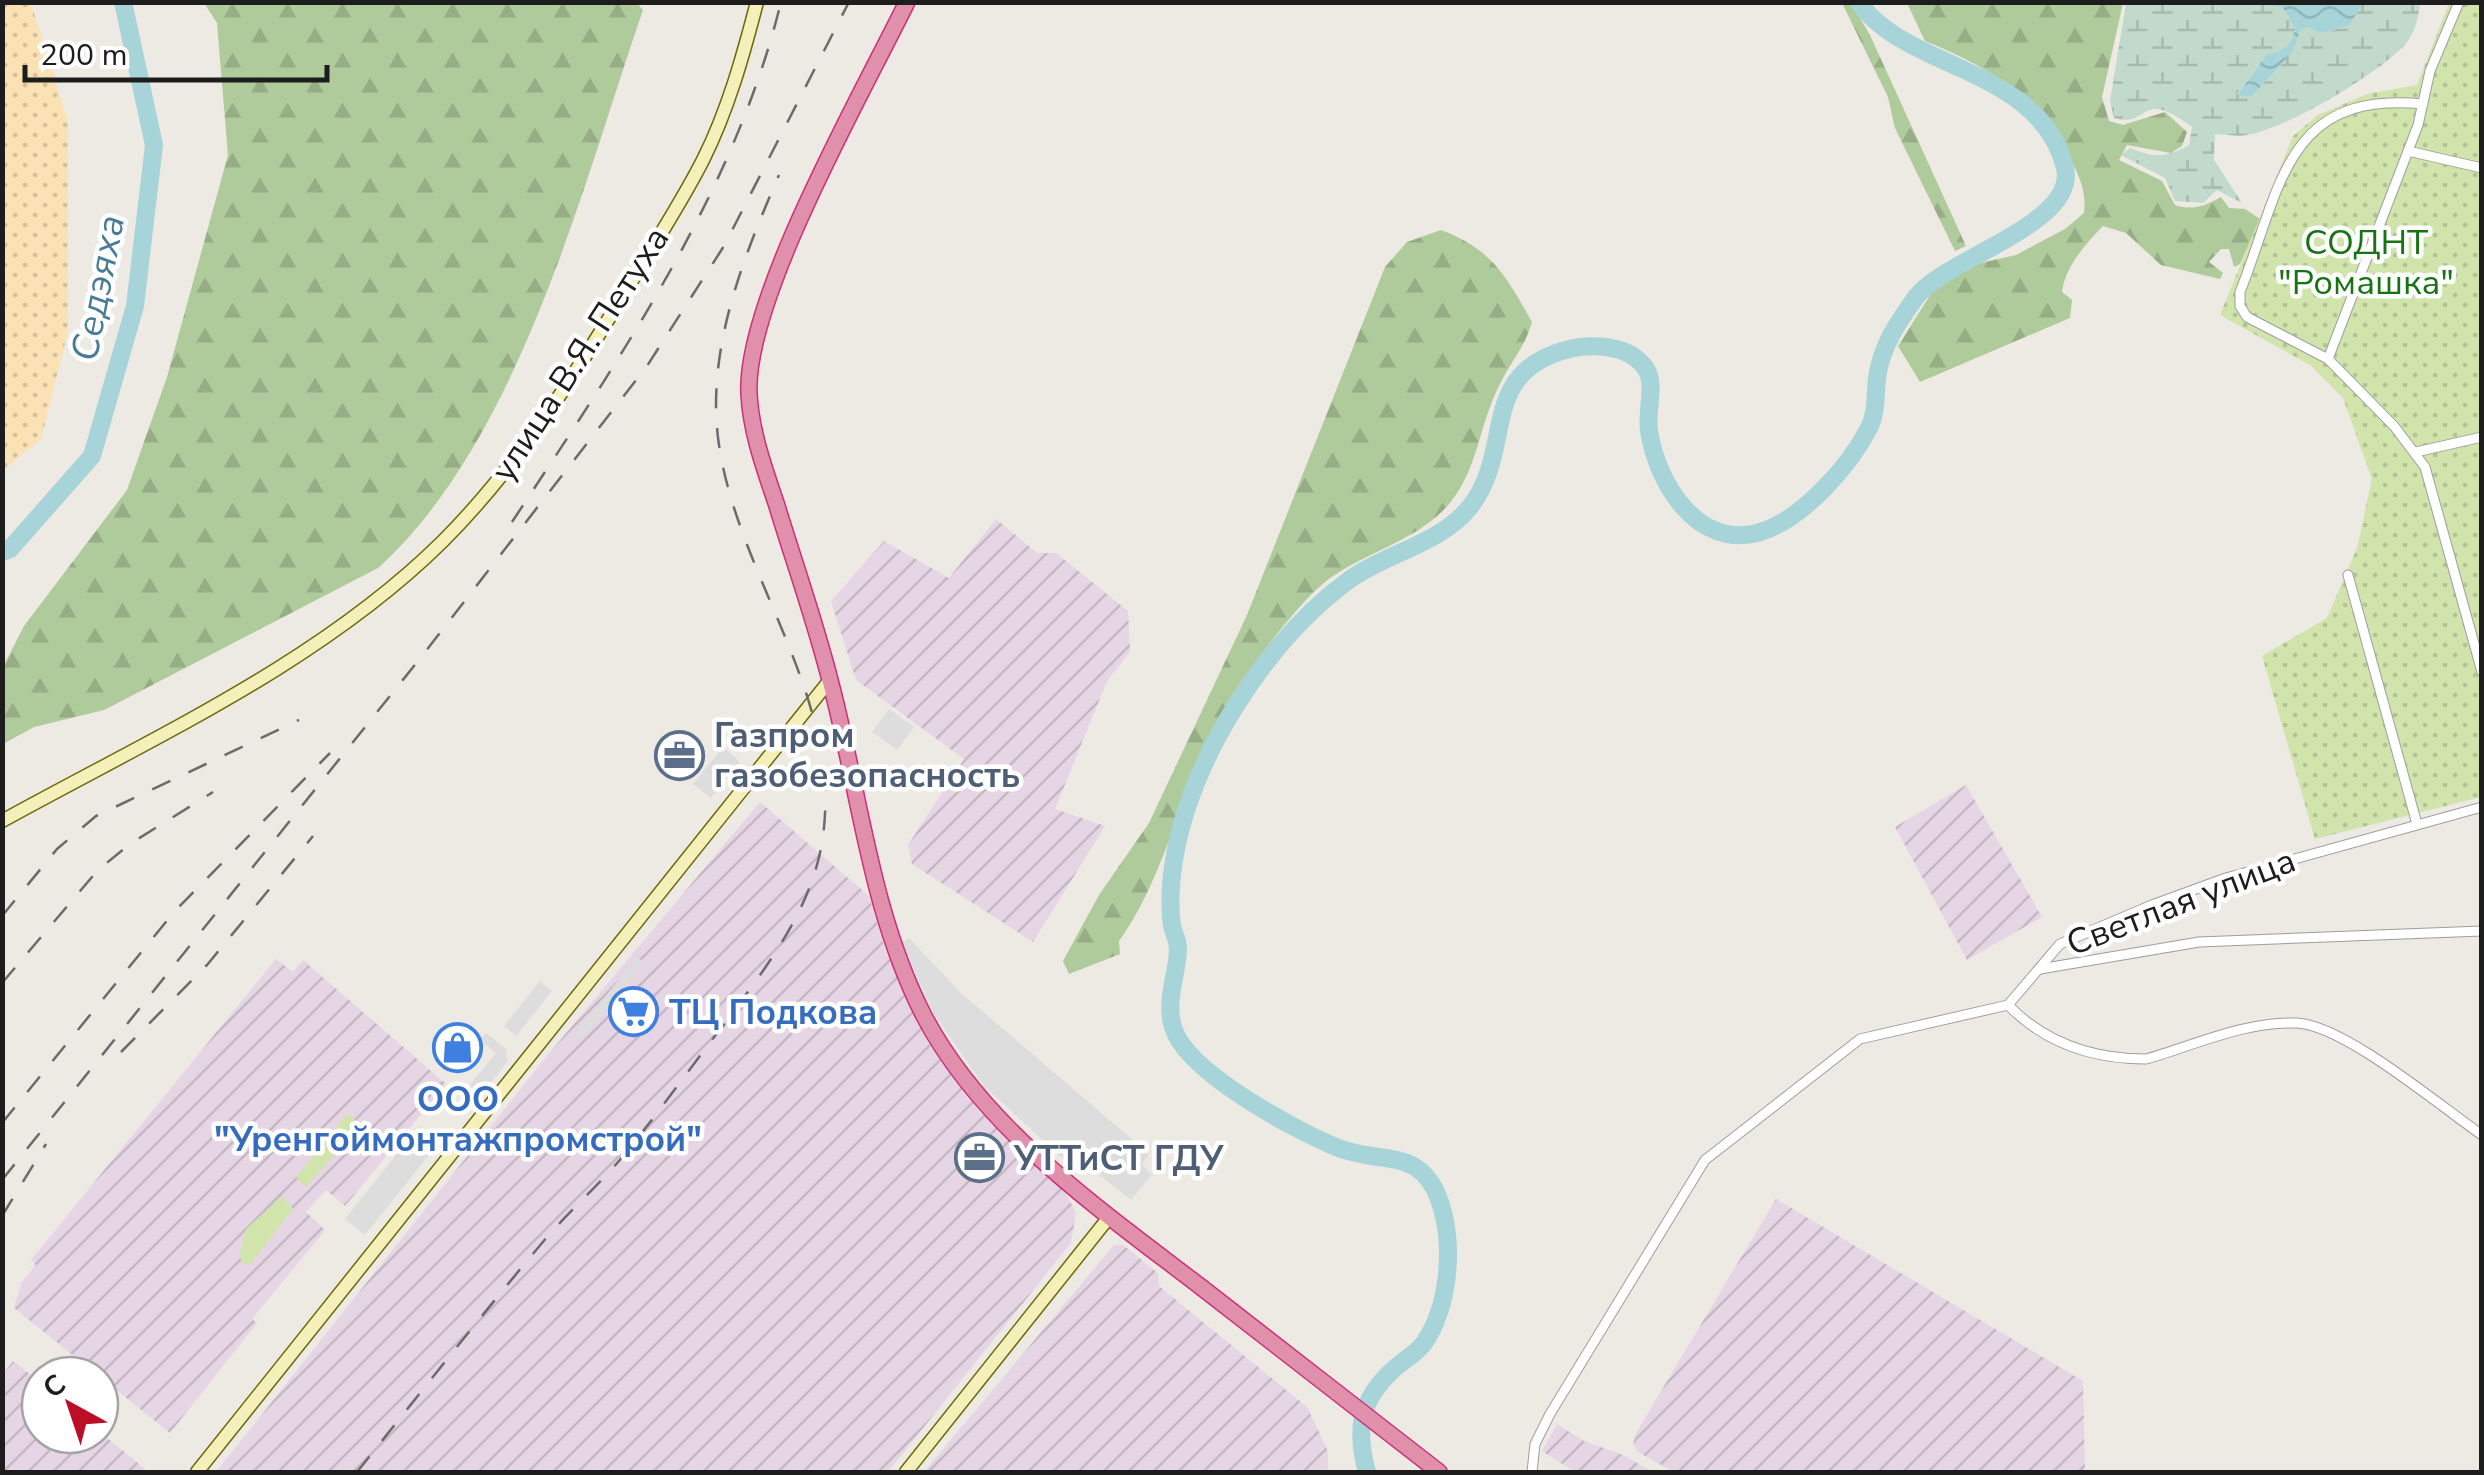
<svg xmlns="http://www.w3.org/2000/svg" width="2484" height="1475" viewBox="0 0 2484 1475" font-family="'Nunito Sans',sans-serif">
<style>
.industrial{fill:url(#industrial-furrows)}
.grass{fill:#d0e4ac}
.forest{fill:url(#forest-firs)}
.wetland{fill:url(#wetland-marsh)}
.sand{fill:url(#sand-dots)}
.garden{fill:url(#garden-dots)}
.parking{fill:#ddd}
.water{fill:url(#water-waves)}
.lines{fill:none;stroke-linecap:round;stroke-linejoin:round}
.river{stroke:#a7d4d8;stroke-width:18}
.street-casing{stroke:#9e9e9e;stroke-width:11}
.secondary-casing{stroke:#6c690c;stroke-width:15}
.highway-casing{stroke:#cc307b;stroke-width:18}
.street{stroke:#fff;stroke-width:9}
.secondary{stroke:#f5efba;stroke-width:12}
.highway{stroke:#e090aa;stroke-width:15}
.rail{stroke:#6b6b6b;stroke-width:2.5;stroke-dasharray:20 20;stroke-linecap:butt}
.labels{text-anchor:middle;dominant-baseline:central;stroke-width:9;stroke-linejoin:round;paint-order:stroke}
.park-label{font-size:35px;fill:#187313;stroke:#fff}
.street-label{font-size:35px;fill:#1d1d1d;stroke:#fff}
.service-label{font-size:35px;font-weight:bold;fill:#4e5e75;stroke:#fff;text-anchor:start}
.shop-label{font-size:35px;font-weight:bold;fill:#366cbe;stroke:#fff;text-anchor:start}
.water-label{font-size:38px;font-style:italic;fill:#4a7b96;stroke:#fff}
</style>
<defs>
<pattern id="industrial-furrows" width="10" height="10" patternUnits="userSpaceOnUse" patternTransform="scale(2.5)"><rect width="10" height="10" fill="#e6d6e5"/><path d="M-1 1l2-2M0 10L10 0M9 11l2-2" fill="none" stroke="#c5b7c4"/></pattern>
<pattern id="forest-firs" width="22" height="20" patternUnits="userSpaceOnUse" patternTransform="scale(2.5)"><rect width="22" height="20" fill="#afca9b"/><path d="M5 1l3.5 6h-7zM16 11l3.5 6h-7z" fill="#96ad85"/></pattern>
<pattern id="wetland-marsh" width="20" height="14" patternUnits="userSpaceOnUse" patternTransform="scale(2.5)"><rect width="20" height="14" fill="#c1dacb"/><path d="M1 5h8M5 5V1M11 12h8M15 12V8" fill="none" stroke="#a5bbae"/></pattern>
<pattern id="sand-dots" width="8" height="8" patternUnits="userSpaceOnUse" patternTransform="scale(2.5)"><rect width="8" height="8" fill="#fae2b5"/><path d="M2 2h.1M6 6h.1" fill="none" stroke="#d6c19b" stroke-width="1.8" stroke-linecap="round"/></pattern>
<pattern id="garden-dots" width="8" height="8" patternUnits="userSpaceOnUse" patternTransform="scale(2.5)"><rect width="8" height="8" fill="#d0e4ac"/><path d="M2 2h.1M6 6h.1" fill="none" stroke="#b2c394" stroke-width="1.8" stroke-linecap="round"/></pattern>
<pattern id="water-waves" width="16" height="10" patternUnits="userSpaceOnUse" patternTransform="scale(2.5)"><rect width="16" height="10" fill="#a7d4d8"/><path d="M0 5q4-4 8 0t8 0" fill="none" stroke="#8fb6b9"/></pattern>
</defs>
<rect width="100%" height="100%" fill="#ede9e3"/>
<g class="industrial">
<polygon points="996,519 1037,553 1056,553 1128,611 1130,652 1107,681 1055,809 1105,826 1033,942 912,864 908,845 964,759 856,680 831,601 884,541 949,578"/>
<polygon points="1966,785 2042,917 1967,960 1895,827"/>
<polygon points="760,802 869,896 886,952 927,1036 942,1058 1064,1190 1076,1213 1071,1243 888,1472 216,1472 546,1057"/>
<polygon points="276,959 293,972 303,960 446,1084 345,1206 326,1190 306,1212 325,1230 252,1319 257,1323 170,1433 14,1308 21,1283 36,1265 31,1260"/>
<polygon points="1776,1199 2083,1381 2085,1472 1673,1472 1638,1452 1633,1444 1636,1433"/>
<polygon points="1114,1245 1123,1245 1158,1273 1159,1286 1307,1407 1328,1451 1328,1472 924,1472"/>
<polygon points="13,1361 40,1382 40,1435 100,1432 145,1469 142,1472 3,1472 3,1374"/>
<polygon points="1557,1424 1584,1441 1623,1455 1653,1472 1575,1472 1542,1451"/>
</g>
<g class="grass">
<polygon points="347,1114 362,1125 306,1187 296,1177"/>
<polygon points="282,1196 293,1209 250,1265 244,1264 239,1256 246,1229"/>
</g>
<g class="forest">
<path d="M204 3 636 2 643 10C582 187 519 441 378 568L104 710 34 727 3 744V667L24 626 127 490 167 377 228 155 217 23Z"/>
<polygon points="1842,3 1851,3 1870,35 1966,246 1955,251 1895,128 1888,97"/>
<path d="M1907 3H2123L2102 97 2109 121 2123 125 2165 112 2187 132 2182 146 2171 153 2127 145 2119 160 2162 181 2175 205C2192 211 2205 206 2221 197L2229 208 2245 209 2260 219 2240 264 2234 267 2229 249H2221L2209 262 2223 273 2220 279 2161 265 2126 233 2103 226C2086 243 2065 267 2062 292L2072 300 2070 318 1920 382 1898 346 1934 289 1976 264 2016 255 2065 229 2084 213C2087 190 2078 174 2068 154 2036 94 1986 66 1925 41Z"/>
<path d="M1441 230C1492 249 1506 276 1532 322 1525 347 1512 360 1501 382 1476 428 1479 481 1436 517 1403 545 1358 556 1325 582 1299 603 1266 648 1246 675 1185 755 1176 861 1119 941L1120 954 1069 974 1063 961 1099 895 1149 823 1247 615 1385 267 1407 242Z"/>
</g>
<path class="wetland" d="M2261 2 2283 8 2295 29C2291 45 2284 52 2267 54L2237 94 2251 97 2292 53 2299 31 2308 27 2321 33 2349 26 2363 3H2420C2419 17 2414 35 2404 46 2374 76 2288 128 2247 135 2238 137 2225 134 2215 134L2214 160 2242 203 2217 190 2203 203 2175 201 2165 178 2121 155 2130 148C2154 158 2166 158 2189 145L2192 127C2138 86 2150 129 2114 118L2110 101 2126 3Z"/>
<polygon class="sand" points="3,2 31,3 68,122 68,331 41,439 3,470"/>
<polygon class="garden" points="2449,3 2481,3 2481,797 2315,839 2262,656 2327,618 2357,548 2372,479 2343,398 2310,365 2220,315 2293,136 2318,115 2367,94 2417,85"/>
<g class="parking">
<polygon points="889,709 914,727 897,750 872,732"/>
<polygon points="723,747 740,762 711,798 693,784"/>
<polygon points="909,938 961,993 1149,1154 1142,1165 1152,1174 1131,1200 1097,1173 1075,1170 984,1086 934,1014 902,943"/>
<polygon points="637,957 644,962 582,1040 575,1034"/>
<polygon points="540,981 552,991 516,1036 504,1026"/>
<polygon points="486,1033 505,1048 508,1061 477,1100 465,1091 496,1053 481,1040"/>
<polygon points="419,1126 436,1146 365,1235 345,1219"/>
</g>
<path class="water" d="M2261 3H2363L2349 26 2320 33 2308 27 2300 31 2292 53 2251 97 2237 95 2267 54C2284 52 2291 45 2295 29L2283 8Z"/>
<g class="lines">
<g class="river">
<polyline points="2,552 10,549 92,456 135,306 154,145 123,2"/>
<path d="M1367 1472C1355 1429 1360 1399 1395 1368 1405 1359 1416 1354 1424 1343 1449 1307 1454 1247 1441 1205 1422 1144 1380 1166 1336 1147 1293 1129 1185 1071 1173 1027 1165 1000 1177 976 1178 950 1178 938 1174 936 1172 925 1169 905 1171 879 1174 860 1191 757 1266 641 1349 580 1388 552 1439 545 1470 507 1515 449 1478 377 1562 351 1588 343 1629 343 1646 369 1656 384 1646 410 1649 431 1657 482 1696 548 1757 533 1800 522 1849 467 1869 428 1877 412 1875 395 1877 378 1881 347 1898 322 1916 297 1946 258 2078 224 2065 168 2041 67 1904 70 1859 2"/>
</g>
<defs>
<g id="street">
<polyline points="2459,2 2430,71 2418,125 2328,359 2394,426 2425,467 2482,672"/>
<polyline points="2408,151 2482,168"/>
<path d="M2328 359 2247 317 2240 306V292C2281 190 2284 90 2423 104"/>
<polyline points="2416,452 2482,437"/>
<polyline points="2348,575 2417,824"/>
<polyline points="2040,969 2199,942 2482,931"/>
<path d="M2008 1005C2045 1043 2094 1059 2146 1059 2195 1045 2245 1021 2297 1023 2344 1025 2440 1106 2482 1135"/>
<polyline points="1532,1472 1535,1444 1550,1414 1705,1160 1860,1039 2008,1005 2060,944 2152,905 2226,878 2482,807"/>
</g>
<g id="secondary">
<path d="M2 821C152 738 320 663 443 541 515 469 569 384 622 297 649 252 679 207 703 160 728 110 743 56 757 2"/>
<polyline points="197,1472 830,680"/>
<polyline points="906,1472 1110,1216"/>
</g>
<path id="highway" d="M907 2C863 92 744 301 749 394 751 433 765 470 777 506 795 565 816 624 831 684 860 795 871 913 924 1016 983 1129 1102 1211 1201 1287 1280 1349 1360 1410 1439 1472"/>
</defs>
<use href="#street" class="street-casing"/>
<use href="#secondary" class="secondary-casing"/>
<use href="#highway" class="highway-casing"/>
<use href="#street" class="street"/>
<use href="#secondary" class="secondary"/>
<use href="#highway" class="highway"/>
<g class="rail">
<path d="M512 522C619 359 734 194 781 2"/>
<polyline points="2,916 57,849 96,816 299,720"/>
<polyline points="2,983 98,870 130,844 213,792"/>
<polyline points="121,1052 207,965 313,836"/>
<polyline points="2,1123 174,912 330,753"/>
<polyline points="2,1180 422,656 647,366 724,246 849,2"/>
<polyline points="2,1216 46,1144"/>
<path d="M357 1472C418 1396 479 1318 542 1243 568 1212 599 1185 625 1154 658 1113 689 1070 721 1028 764 970 813 910 823 836 842 696 739 579 719 445 705 352 743 258 779 175"/>
</g>
</g>
<defs>
<symbol id="office-ring" viewBox="-11 -11 22 22"><circle r="9.5" fill="#fff" stroke="#5c6f8a" stroke-width="1.5"/><path d="M-6-3h4V-5.5h4V-3h4V5H-6ZM-1-4.5V-3h2v-1.5ZM-6 0V1H6V0Z" fill="#5c6f8a"/></symbol>
<symbol id="supermarket-ring" viewBox="-11 -11 22 22"><circle r="9.5" fill="#fff" stroke="#3f7fe0" stroke-width="1.5"/><path d="M-6-5.5h2.5l.6 2H6L4.5 2H-2.5L-4.4-4H-6ZM-1.5 3.2a1.3 1.3 0 1 0 .1 0ZM3 3.2a1.3 1.3 0 1 0 .1 0Z" fill="#3f7fe0"/></symbol>
<symbol id="shop-ring" viewBox="-11 -11 22 22"><circle r="9.5" fill="#fff" stroke="#3f7fe0" stroke-width="1.5"/><path d="M-5-2.5h2.3a2.7 3.5 0 0 1 5.4 0H5L5.5 6h-11ZM-1.5-2.5h3a1.5 2.3 0 0 0-3 0Z" fill="#3f7fe0"/></symbol>
</defs>
<g fill-rule="evenodd">
<use href="#office-ring" x="652" y="728" width="55" height="55"/>
<use href="#supermarket-ring" x="606" y="984" width="55" height="55"/>
<use href="#shop-ring" x="430" y="1020" width="55" height="55"/>
<use href="#office-ring" x="952" y="1130" width="55" height="55"/>
</g>
<g class="labels">
<g class="park-label">
<text x="2366" y="242">СОДНТ<tspan x="2366" dy="40">"Ромашка"</tspan></text>
</g>
<g class="street-label">
<text transform="translate(580 354) rotate(-57)">улица В.Я. Петуха</text>
<text transform="translate(2181 902) rotate(-21)">Светлая улица</text>
</g>
<g class="service-label">
<text x="714" y="735">Газпром<tspan x="714" dy="40">газобезопасность</tspan></text>
<text x="1014" y="1158">УТТиСТ ГДУ</text>
</g>
<g class="shop-label">
<text x="669" y="1012">ТЦ Подкова</text>
<text x="458" y="1099" text-anchor="middle">ООО<tspan x="458" dy="40">"Уренгоймонтажпромстрой"</tspan></text>
</g>
<g class="water-label">
<text transform="translate(98 288) rotate(-79)">Седэяха</text>
</g>
</g>
<rect width="2484" height="1475" fill="none" stroke="#1d1d1d" stroke-width="10"/>
<g transform="translate(70 1405) rotate(320)"><circle r="48" fill="#ffffff" stroke="#a5a5a5" stroke-width="2.5"/>
<path d="M0-8L18 38L0 25L-18 38Z" fill="#bc0e26"/>
<text y="-15" font-size="28" font-weight="bold" text-anchor="middle" fill="#1d1d1d">С</text>
</g>
<path d="M25 65v15h302v-15" fill="none" stroke="#1d1d1d" stroke-width="5"/>
<text x="40" y="65" font-size="30" fill="#1d1d1d" stroke="#ffffff" stroke-width="8" paint-order="stroke">200 m</text>
</svg>
